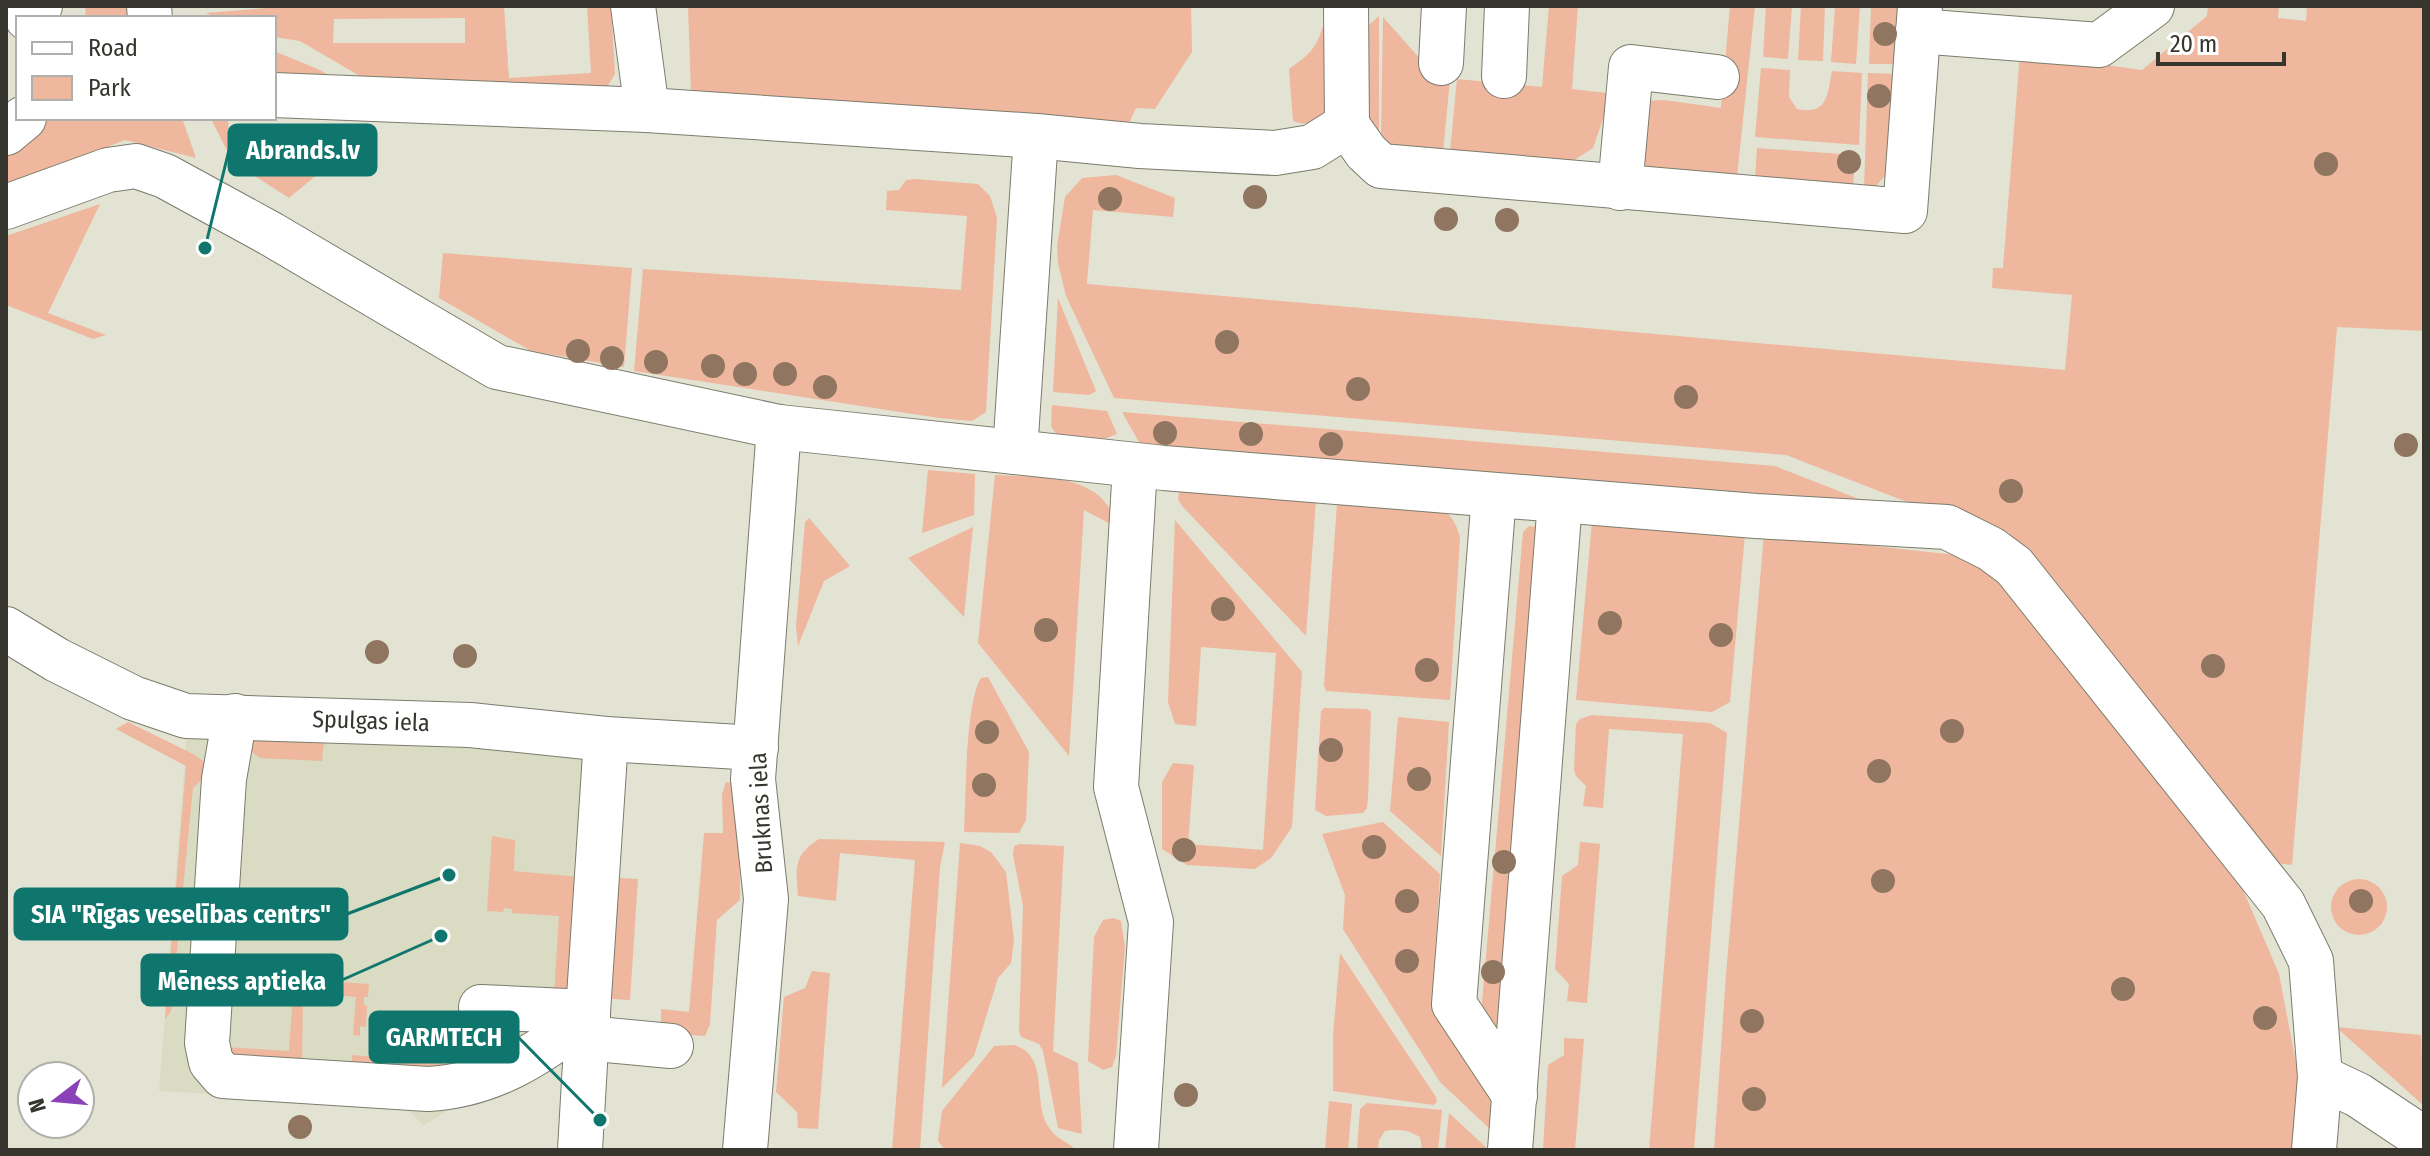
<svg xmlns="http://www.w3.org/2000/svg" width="2430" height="1156" viewBox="0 0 2430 1156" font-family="'Fira Sans Condensed',sans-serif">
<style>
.built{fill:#dadbc3}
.green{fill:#efb79d;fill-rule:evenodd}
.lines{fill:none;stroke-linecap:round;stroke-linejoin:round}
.minor-casing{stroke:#7b7c6d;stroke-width:46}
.minor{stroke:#fff;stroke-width:44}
.tree{fill:#907660}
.labels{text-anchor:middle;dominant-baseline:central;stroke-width:8;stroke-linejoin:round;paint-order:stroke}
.street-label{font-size:24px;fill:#36362f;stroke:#fff}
.leader{fill:none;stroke:#0f766e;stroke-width:3}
.callout-dot{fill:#0f766e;stroke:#fff;stroke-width:3}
.callout{fill:#0f766e;stroke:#0f766e;stroke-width:3}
.callout-label{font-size:26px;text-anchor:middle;font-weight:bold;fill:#fff}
</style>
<rect width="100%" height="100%" fill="#e2e3d3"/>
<polygon class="built" points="188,719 587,744 568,1048 453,1107 424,1125 401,1104 159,1091"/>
<g class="green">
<polygon points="85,6 130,6 129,18 86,18"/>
<path d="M292 6H504L509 78 591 73 587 6H611L615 74 607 87 365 79 300 41 274 37V18H217L206 13ZM465 18V43H333L334 19Z"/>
<polygon points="688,6 1191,6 1192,52 1155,109 1136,108 1129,123 691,91"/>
<polygon points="1549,6 1578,6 1572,89 1607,93 1605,113 1593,148 1571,162 1450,152 1457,79 1542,87"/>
<polygon points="1730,6 1755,6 1737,176 1648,170 1637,164 1646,101 1664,100 1721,108"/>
<polygon points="1766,6 1792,6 1788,59 1763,57"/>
<polygon points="1801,6 1825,6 1823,61 1798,60"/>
<polygon points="1835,6 1860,6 1856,64 1831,62"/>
<polygon points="1871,6 1902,8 1897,64 1869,64"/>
<polygon points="2208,6 2279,6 2278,18 2306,21 2307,6 2424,6 2424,331 2337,327 2292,865 2275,863 2009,533 1938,514 1786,455 1114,398 1066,296 1058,263 1057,246 1065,197 1082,178 1116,175 1175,198 1173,217 1093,210 1087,284 2065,370 2072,295 1992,288 1993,268 2003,268 2020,53 2142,70 2207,16"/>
<polygon points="1379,16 1379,133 1363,114 1361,32"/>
<polygon points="1383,17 1422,61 1450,79 1443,153 1388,147 1381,137"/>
<path d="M1330 27C1330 51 1339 114 1312 122 1304 124 1300 124 1293 121L1289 69C1306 57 1317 49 1322 28Z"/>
<polygon points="274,51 320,70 335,80 274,76"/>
<path d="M1761 68 1790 70 1789 97 1797 109C1828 115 1827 96 1832 71L1862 73 1859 145 1755 137Z"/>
<polygon points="1868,73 1896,74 1885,176 1874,188 1864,189"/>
<polygon points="39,118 155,118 183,121 196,158 125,140 6,187 6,148"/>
<polygon points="228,119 230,146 320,157 321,130 367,133 289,198 233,162 212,121"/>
<polygon points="1757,148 1855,155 1853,187 1755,180"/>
<polygon points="915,179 978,184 990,196 997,218 986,412 972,421 939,418 634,371 643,269 961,290 967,216 886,210 887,191 899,190 906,180"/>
<polygon points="100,204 48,313 106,335 93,339 6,305 6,236"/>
<polygon points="443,253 632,268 624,367 531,351 439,298"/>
<polygon points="1058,298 1096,391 1089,395 1053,392"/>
<polygon points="1052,405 1107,411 1117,434 1097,442 1057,435 1051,426"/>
<polygon points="1122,412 1775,466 1882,508 1140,444"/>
<polygon points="928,470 975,474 974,515 922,533"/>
<path d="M995 475C1038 478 1106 471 1116 527L1084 510 1069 756 978 643Z"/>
<polygon points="1184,488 1316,500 1306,636 1182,506 1178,499 1179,493"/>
<path d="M1337 504 1440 507C1451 515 1456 523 1460 537L1450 700 1326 691 1324 685Z"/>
<polygon points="809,518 850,566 824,581 798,646 796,626 805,522"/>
<polygon points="1175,520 1302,672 1292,827 1271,858 1255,869 1187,865 1162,849 1162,782 1173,763 1194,765 1188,844 1263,850 1276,653 1201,647 1196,726 1175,724 1168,702"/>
<polygon points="1592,521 1745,534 1730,702 1712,712 1576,700"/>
<polygon points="1529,526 1537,527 1501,1023 1494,1030 1481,1014 1523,532"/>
<polygon points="973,527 964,617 908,558"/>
<polygon points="1764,534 1983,558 2241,885 2279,974 2301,1089 2299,1150 1714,1150 1726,975"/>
<path d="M988 677 1029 752 1026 820 1019 833 964 832C966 798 965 703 981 678Z"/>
<polygon points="1324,708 1367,709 1371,712 1368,798 1367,808 1363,813 1326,816 1315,810 1321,711"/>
<polygon points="1592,715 1710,723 1727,733 1694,1150 1649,1150 1683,734 1609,729 1603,808 1583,806 1586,786 1576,776 1574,770 1576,724 1580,719"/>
<polygon points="1398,717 1449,722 1441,856 1390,811"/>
<polygon points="128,722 193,754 203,761 207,774 193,788 171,1011 165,1019 186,766 116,729"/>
<polygon points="246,736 324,741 322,761 260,758 249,750"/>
<path d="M726 782 731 783C738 792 741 884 740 900L717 920 710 1024 705 1036 661 1033V1009L689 1012 704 833H723L722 794Z"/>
<polygon points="1383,822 1440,874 1432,1007 1490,1087 1496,1117 1491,1130 1440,1082 1343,929 1345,895 1322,834"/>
<polygon points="492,836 515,840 514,871 580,877 572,996 554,995 559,916 512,913 512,909 504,908 503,912 487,911"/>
<path d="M819 839 945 842 940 867 920 1150H892L915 860 840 853 836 901 798 896C796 867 793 856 819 839Z"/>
<polygon points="1580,842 1600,844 1587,1003 1567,1001 1569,984 1555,969 1562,876 1578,865"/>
<polygon points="960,843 980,846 991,852 1006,872 1014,940 1011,963 998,978 974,1056 942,1088"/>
<polygon points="1020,844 1064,846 1053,1051 1078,1063 1082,1134 1058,1128 1043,1051 1039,1044 1021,1037 1019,1030 1023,906 1013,855 1014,846"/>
<polygon points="604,877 638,879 630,1000 596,998"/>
<circle cx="2359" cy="907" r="28"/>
<polygon points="1114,918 1121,921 1125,947 1116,1056 1112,1067 1103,1070 1088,1061 1094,937 1103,920"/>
<polygon points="219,952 239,953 238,962 231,962 226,1047 289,1051 294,979 369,984 368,997 364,997 364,1005 367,1006 366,1027 360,1026 360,1036 353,1035 356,997 303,992 302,1063 227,1070"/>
<polygon points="1340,953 1436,1097 1437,1102 1433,1105 1333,1091 1333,1036"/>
<polygon points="812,971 830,973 818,1129 798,1128 797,1112 776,1092 784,997 805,988"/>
<polygon points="2336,1027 2421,1035 2424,1106"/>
<path d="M486 1029 495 1033 507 1046 459 1075 462 1036C468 1028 477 1029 486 1029Z"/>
<polygon points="1564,1038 1584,1039 1575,1150 1543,1150 1548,1065 1564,1055"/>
<path d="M1014 1045C1050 1056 1032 1099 1048 1126 1055 1139 1066 1140 1076 1150H945L938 1141 942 1111 994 1046Z"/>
<polygon points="352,1055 443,1062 441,1081 352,1068"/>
<polygon points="1329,1101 1352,1104 1348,1150 1325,1150"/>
<path d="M1367 1103 1442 1110 1438 1150H1422L1420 1137C1409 1130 1398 1128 1385 1131L1379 1140 1378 1150H1357L1360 1109Z"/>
<polygon points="1449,1113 1489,1150 1445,1150"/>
</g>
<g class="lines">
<defs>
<g id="minor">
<polyline points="149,6 150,18"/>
<polyline points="633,6 647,110"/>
<polyline points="1346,6 1347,125"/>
<polyline points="27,18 40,6"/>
<polyline points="1918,31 2099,45 2152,6"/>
<polyline points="1441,63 1444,6"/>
<polyline points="1504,76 1507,6"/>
<polyline points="274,95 647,110 1036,136 1140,146 1275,153 1312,147 1347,125 1366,152 1381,166 1905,211 1920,6"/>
<polyline points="6,133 24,118"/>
<polyline points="1620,188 1631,67 1717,77"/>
<polyline points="6,207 108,170 136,166 165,176 271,234 497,367 779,427 1164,468 1756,516 1947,527 1991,549 2014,566 2283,904 2311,961 2320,1077 2314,1150"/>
<polyline points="1015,452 1036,136"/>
<polyline points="1135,466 1116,787 1151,922 1136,1150"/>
<polyline points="1494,495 1454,1004 1515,1096"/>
<polyline points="6,629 57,660 133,698 186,716 470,725 606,739 756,748"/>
<path d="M235 716 224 779 207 1043 211 1062 223 1076 428 1089C491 1086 540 1054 588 1016"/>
<polyline points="481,1007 588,1012 580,1150"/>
<polyline points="588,1012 606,739"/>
<polyline points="586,1038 671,1046"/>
<polyline points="2320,1077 2358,1095 2424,1139"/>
<polyline points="745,1150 766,899 753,779 779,427"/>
<polyline points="1510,1150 1560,501"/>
</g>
</defs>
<use href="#minor" class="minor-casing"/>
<use href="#minor" class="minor"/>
</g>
<g class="tree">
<circle cx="1885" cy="34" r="12"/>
<circle cx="1879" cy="96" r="12"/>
<circle cx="1849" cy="162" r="12"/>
<circle cx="2326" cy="164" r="12"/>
<circle cx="1255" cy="197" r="12"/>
<circle cx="1110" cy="199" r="12"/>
<circle cx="1446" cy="219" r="12"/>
<circle cx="1507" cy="220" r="12"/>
<circle cx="1227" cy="342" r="12"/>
<circle cx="578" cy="351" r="12"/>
<circle cx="612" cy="358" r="12"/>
<circle cx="656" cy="362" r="12"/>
<circle cx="713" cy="366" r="12"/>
<circle cx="745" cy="374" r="12"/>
<circle cx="785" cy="374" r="12"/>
<circle cx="825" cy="387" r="12"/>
<circle cx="1358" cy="389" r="12"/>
<circle cx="1686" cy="397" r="12"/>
<circle cx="1165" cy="433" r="12"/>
<circle cx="1251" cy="434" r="12"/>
<circle cx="1331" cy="444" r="12"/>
<circle cx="2406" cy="445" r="12"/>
<circle cx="2011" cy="491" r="12"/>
<circle cx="1223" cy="609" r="12"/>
<circle cx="1610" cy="623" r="12"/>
<circle cx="1046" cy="630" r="12"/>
<circle cx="1721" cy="635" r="12"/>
<circle cx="377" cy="652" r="12"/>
<circle cx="465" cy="656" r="12"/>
<circle cx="2213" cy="666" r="12"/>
<circle cx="1427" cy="670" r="12"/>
<circle cx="1952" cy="731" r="12"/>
<circle cx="987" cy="732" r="12"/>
<circle cx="1331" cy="750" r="12"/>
<circle cx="1879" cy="771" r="12"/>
<circle cx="1419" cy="779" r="12"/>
<circle cx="984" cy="785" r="12"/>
<circle cx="1374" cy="847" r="12"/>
<circle cx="1184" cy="850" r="12"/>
<circle cx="1504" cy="862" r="12"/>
<circle cx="1883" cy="881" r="12"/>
<circle cx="1407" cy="901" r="12"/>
<circle cx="2361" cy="901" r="12"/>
<circle cx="1407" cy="961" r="12"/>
<circle cx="1493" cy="972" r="12"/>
<circle cx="2123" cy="989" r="12"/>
<circle cx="2265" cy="1018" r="12"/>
<circle cx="1752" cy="1021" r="12"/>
<circle cx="1186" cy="1095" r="12"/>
<circle cx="1754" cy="1099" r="12"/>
<circle cx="300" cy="1127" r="12"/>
</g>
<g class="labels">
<g class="street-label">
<text transform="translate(371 721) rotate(2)">Spulgas iela</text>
<text transform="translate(761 813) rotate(-93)">Bruknas iela</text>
</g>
</g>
<path class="leader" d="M205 248L229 150M449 875L347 914M441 936L342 980M600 1120L518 1037"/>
<g class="callout-dot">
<circle cx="205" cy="248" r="8"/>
<circle cx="449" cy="875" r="8"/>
<circle cx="441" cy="936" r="8"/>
<circle cx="600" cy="1120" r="8"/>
</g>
<g class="callout">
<rect x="229" y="125" width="147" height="50" rx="8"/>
<rect x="15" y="889" width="332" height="50" rx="8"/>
<rect x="142" y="955" width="200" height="50" rx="8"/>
<rect x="370" y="1012" width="148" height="50" rx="8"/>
</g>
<g class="callout-label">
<text x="303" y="159">Abrands.lv</text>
<text x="181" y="923">SIA "Rīgas veselības centrs"</text>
<text x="242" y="990">Mēness aptieka</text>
<text x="444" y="1046">GARMTECH</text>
</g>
<rect width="2430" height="1156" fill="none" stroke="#36362f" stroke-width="16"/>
<rect x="16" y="16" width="260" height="104" fill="#ffffff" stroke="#afafac" stroke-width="2"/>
<rect x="32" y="42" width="40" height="12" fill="#ffffff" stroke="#afafac" stroke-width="2"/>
<text x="88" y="56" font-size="24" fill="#36362f">Road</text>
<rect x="32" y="76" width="40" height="24" fill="#efb79d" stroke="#afafac" stroke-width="2"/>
<text x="88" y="96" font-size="24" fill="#36362f">Park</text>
<g transform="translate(56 1100) rotate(254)"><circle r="38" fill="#ffffff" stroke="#afafac" stroke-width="2"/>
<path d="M0-6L14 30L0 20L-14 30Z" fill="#8a43b7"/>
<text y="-12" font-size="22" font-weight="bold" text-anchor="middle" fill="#36362f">N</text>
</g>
<path d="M2158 52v12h126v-12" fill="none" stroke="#36362f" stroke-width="4"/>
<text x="2170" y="52" font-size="24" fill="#36362f" stroke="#ffffff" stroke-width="6" paint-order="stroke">20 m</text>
</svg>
